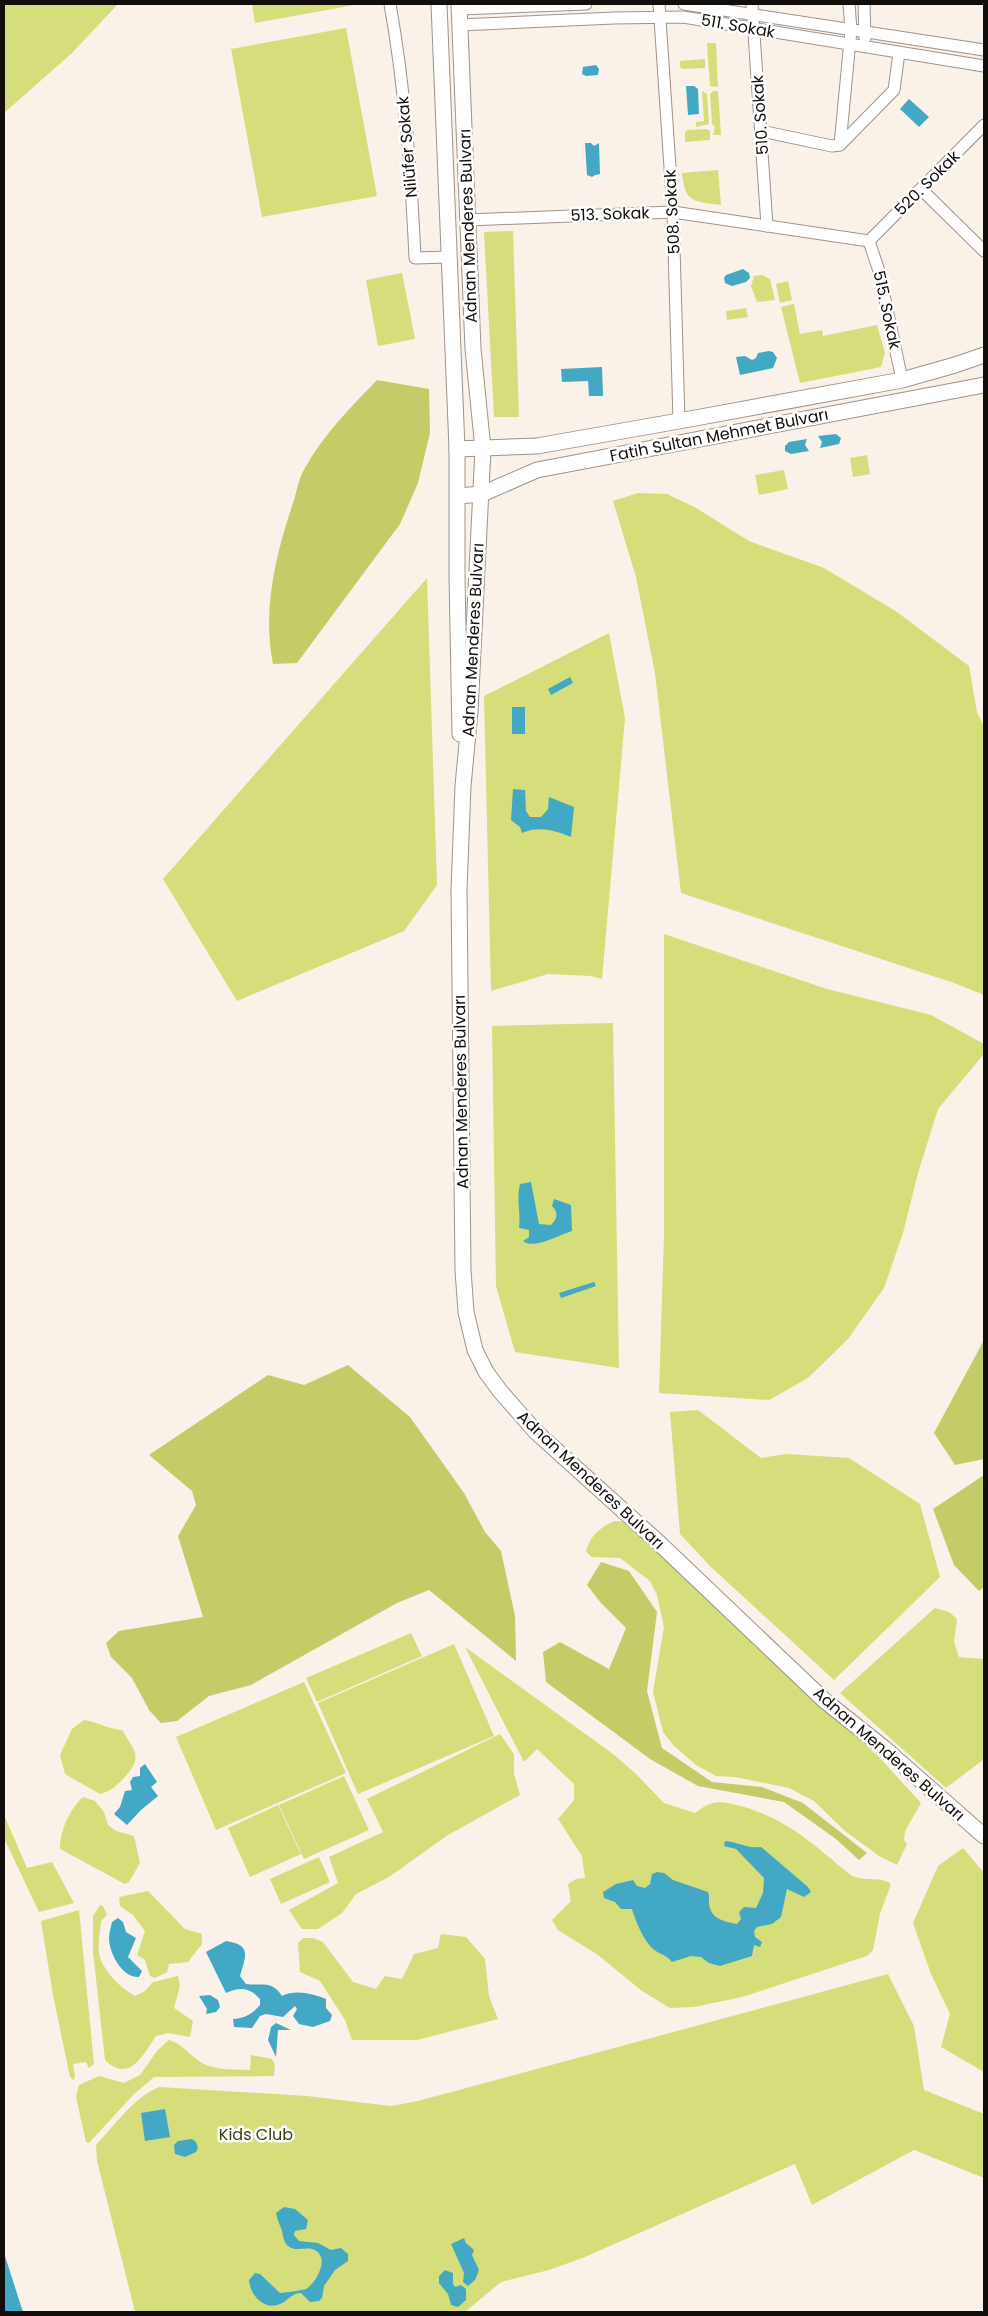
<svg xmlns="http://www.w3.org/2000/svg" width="988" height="2316" viewBox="0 0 988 2316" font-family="Poppins,sans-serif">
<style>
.green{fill:#d5de7a}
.forest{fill:#c4cc68}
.water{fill:#43a8c3}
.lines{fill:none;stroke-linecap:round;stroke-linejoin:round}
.minor-casing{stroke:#9c948d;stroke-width:13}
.major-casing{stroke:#9c948d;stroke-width:17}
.minor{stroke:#fff;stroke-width:11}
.major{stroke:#fff;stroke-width:15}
.labels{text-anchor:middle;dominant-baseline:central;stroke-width:5;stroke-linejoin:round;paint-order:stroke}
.street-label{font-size:16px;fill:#110e0c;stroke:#fff}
.park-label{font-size:16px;fill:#3b3e14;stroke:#fff}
</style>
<rect width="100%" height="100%" fill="#faf1e9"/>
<g class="green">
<polygon points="4,4 118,4 72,53 4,113"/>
<polygon points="252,4 360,4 255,23"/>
<polygon points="346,28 377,196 262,217 231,49"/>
<polygon points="707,43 716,43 718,87 710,86"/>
<polygon points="705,59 705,68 682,69 680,67 680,61"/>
<polygon points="702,91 707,94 709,124 696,127 696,122 704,121"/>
<polygon points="713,91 718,91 721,135 713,135 715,127 712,124 710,94"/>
<polygon points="707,129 710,131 710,140 685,142 685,133 687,130"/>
<path d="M718 170 721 205C693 201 685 203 682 173Z"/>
<polygon points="513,231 519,417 494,417 484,232"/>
<polygon points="402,273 415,339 378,346 366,280"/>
<polygon points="762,275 770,279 775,300 757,302 751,286 754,276"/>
<polygon points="788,281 792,300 780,303 776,284"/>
<polygon points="794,304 800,334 822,330 823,336 877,325 885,353 881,367 800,383 781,307"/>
<polygon points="746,308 748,317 727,320 726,311"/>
<polygon points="867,455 870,474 853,477 850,458"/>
<polygon points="784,470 788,489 759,495 755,475"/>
<polygon points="638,493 667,494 696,508 749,541 824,568 897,612 969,666 977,712 984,727 984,995 954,983 681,893 655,673 636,577 613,501"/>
<polygon points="427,578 437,885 404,931 237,1001 163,879"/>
<polygon points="609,633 625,718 602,979 591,976 548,974 491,991 484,696"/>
<polygon points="664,934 827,989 931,1015 984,1044 984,1054 938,1109 918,1173 903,1233 884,1288 848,1339 808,1378 769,1400 659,1393 664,1233"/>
<polygon points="613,1023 619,1368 515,1352 496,1286 492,1026"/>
<polygon points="698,1410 761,1458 786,1454 849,1458 920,1504 940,1577 834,1680 711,1567 680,1534 670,1412"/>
<path d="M615 1521 627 1522 787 1674 879 1757 921 1803 905 1831 904 1840 907 1844 897 1865 879 1856 845 1831 814 1801 789 1788 735 1777 716 1776 696 1765 674 1746 663 1732 653 1692 664 1627 657 1595 650 1581 620 1558 591 1557 586 1551C591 1535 600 1527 615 1521Z"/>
<polygon points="935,1608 949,1612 957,1619 954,1642 959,1657 984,1659 984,1759 946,1788 840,1693"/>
<polygon points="411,1633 422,1656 317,1702 306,1678"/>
<polygon points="454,1644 494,1736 358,1794 318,1703"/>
<path d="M465 1647 613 1754 635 1773 664 1803 695 1813C713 1799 720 1801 741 1806 773 1815 799 1832 824 1853 833 1860 842 1869 851 1875 864 1883 879 1875 891 1884L880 1914 873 1950 867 1956 742 1997 694 2007 670 2008 642 1991 598 1955 558 1930 552 1920 571 1901 568 1884 576 1879 585 1878 582 1856 558 1819 574 1800V1784L537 1749 524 1762Z"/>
<polygon points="304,1682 346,1773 216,1830 176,1737"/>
<path d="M84 1720C98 1722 108 1729 122 1730 136 1753 143 1757 123 1779 115 1787 111 1791 100 1794L65 1774 60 1755 72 1729Z"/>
<polygon points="500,1734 514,1754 514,1774 520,1795 448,1835 389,1877 356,1894 342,1913 318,1929 302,1929 289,1910 338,1883 329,1857 383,1832 367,1799"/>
<polygon points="344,1776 369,1830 304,1859 279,1805"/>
<path d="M83 1797 95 1801 104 1812 108 1825 116 1831 134 1836 140 1863 129 1882 125 1884 60 1849C60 1830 70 1809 83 1797Z"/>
<polygon points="278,1805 301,1854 250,1877 228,1828"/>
<polygon points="4,1815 27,1868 52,1862 74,1903 39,1912 4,1838"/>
<polygon points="963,1848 984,1873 984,2072 941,2047 950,2014 931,1974 913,1923 938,1866"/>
<polygon points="319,1857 330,1882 281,1904 270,1879"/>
<polygon points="148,1891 185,1929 202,1934 202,1944 188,1962 169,1964 167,1972 155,1978 150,1976 145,1960 137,1955 145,1931 133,1915 120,1906 119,1897"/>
<path d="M100 1905 103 1906 107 1915 101 1921C100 1932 97 1948 100 1958 106 1974 121 1988 135 1996L145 1991 153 1982 178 1976 180 1986 174 2008 193 2021 190 2037 168 2033 156 2036C143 2055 129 2084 105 2060L93 1952V1916Z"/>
<polygon points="79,1910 94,2064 89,2068 86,2062 73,2064 75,2076 73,2080 70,2077 53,1995 41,1921"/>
<polygon points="441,1934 466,1937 485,1959 489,1996 498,2019 417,2040 352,2040 345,2020 320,1981 300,1972 298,1943 303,1938 313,1938 323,1942 353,1982 376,1989 385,1976 402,1979 414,1954 438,1948"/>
<path d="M888 1974 914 2026 924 2090 984 2114V2178L914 2150 812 2205 795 2164 585 2257 549 2270 501 2282 465 2312H135L97 2161 96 2145C115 2125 133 2098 159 2087L307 2096 391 2106 418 2101Z"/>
<path d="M169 2040C184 2045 187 2053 199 2061 213 2071 233 2069 250 2070L251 2055 272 2059 275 2065 274 2076 154 2077 133 2095 89 2143 86 2142 76 2097 79 2085 99 2076 124 2083 140 2075 157 2051Z"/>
</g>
<g class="forest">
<path d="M377 380 429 389 430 433 418 483 400 524 297 663 273 664C262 609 276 553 294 500 297 490 299 477 305 468 323 435 351 407 377 380Z"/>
<polygon points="984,1340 984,1459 955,1465 934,1433"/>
<polygon points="348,1365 410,1417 464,1493 485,1532 501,1551 515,1616 516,1661 429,1590 397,1603 251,1685 209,1696 177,1721 161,1723 149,1710 132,1678 111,1657 106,1643 119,1631 203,1617 178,1536 196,1505 192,1491 149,1455 268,1375 304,1385"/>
<polygon points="984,1475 984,1587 979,1591 954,1565 933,1509"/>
<polygon points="601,1562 629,1571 657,1612 647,1691 662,1748 712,1782 762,1787 803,1803 867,1853 859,1860 836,1839 784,1802 698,1786 650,1759 546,1682 543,1652 560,1642 609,1669 626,1628 601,1603 587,1585"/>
</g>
<g class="water">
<polygon points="596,65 599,69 598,75 586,76 582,74 583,67"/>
<polygon points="686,86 694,86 698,89 699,114 688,115"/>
<polygon points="909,99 929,117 919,127 900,109"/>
<polygon points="585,143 591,143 594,146 599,143 600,174 595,175 592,177 587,175"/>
<polygon points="743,269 749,273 750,278 746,282 732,286 725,283 724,278 726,275"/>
<polygon points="769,351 773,352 777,358 773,368 740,375 736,357 745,356 752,360 756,358 758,353"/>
<polygon points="602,367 603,396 589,396 588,381 562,382 561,369"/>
<polygon points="836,434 841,438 839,444 820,448 822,442 818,436"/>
<polygon points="807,439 805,445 809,451 791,454 785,451 785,446 789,442"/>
<polygon points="570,677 573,683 551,695 548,689"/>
<rect x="512" y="707" width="13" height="27"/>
<path d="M513 789 525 790 526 811 530 817H541L548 809 549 797 574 807 571 837C553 830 540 826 522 833L520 827 511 820Z"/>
<path d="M531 1182 539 1224 551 1225C557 1219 559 1213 552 1206L554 1199 571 1205 572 1231C559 1235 534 1250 523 1241L529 1237V1230L519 1228C521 1212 516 1199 520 1184Z"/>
<polygon points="594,1282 596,1286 561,1298 559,1293"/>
<polygon points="145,1764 157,1782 151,1787 158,1796 141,1810 127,1825 114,1814 120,1807 125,1791 132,1790 130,1782 133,1777 140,1776 140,1768"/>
<path d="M725 1841C738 1842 748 1849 761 1847L808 1887 811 1892 804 1897 787 1889 781 1917 772 1924 757 1927 754 1931 755 1937 762 1942 760 1947 754 1945 752 1956 720 1966 709 1963 701 1957 691 1956 672 1962C667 1955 659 1954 653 1949 644 1941 635 1920 632 1909H621L615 1902 604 1898 603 1892 616 1884 633 1880 637 1886 645 1888 650 1884 652 1874 657 1872 664 1873 673 1880 708 1892C710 1897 708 1903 710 1908 713 1920 727 1922 737 1924L741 1919 739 1912 744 1907 756 1908 763 1893 764 1878 736 1849 724 1846Z"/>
<path d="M118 1918 123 1922 126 1932 136 1938 128 1957 142 1971 139 1977C122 1978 109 1953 109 1938 109 1933 111 1927 112 1922Z"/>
<path d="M226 1941C253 1945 245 1957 240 1976L246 1984C262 1986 272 1980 282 1996 296 1989 313 1994 326 1999V2008L332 2015 330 2021 313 2027 299 2024 293 2016 297 2009 295 2006 283 2017 266 2014 260 2016 252 2028 234 2027 233 2019C245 2018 252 2014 260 2005V1999C249 1987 240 1987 226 1993L206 1952Z"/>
<polygon points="210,1995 218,2000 220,2007 216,2012 206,2014 207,2009 199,1996"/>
<polygon points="276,2023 291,2030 278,2030 276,2057 268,2040 271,2027"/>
<polygon points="165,2109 170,2137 145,2141 141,2113"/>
<polygon points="192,2139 196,2142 198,2148 196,2152 185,2157 175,2154 174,2145 178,2141"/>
<path d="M284 2207 295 2209 308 2220 306 2229 295 2231 294 2235 299 2241 318 2243 331 2250 341 2248 348 2254V2261L335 2270 324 2286 322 2298 319 2301 310 2302 301 2293C291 2293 288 2301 280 2304 264 2311 250 2295 249 2280L255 2273 260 2274 280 2293C283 2293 304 2290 306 2289 315 2284 326 2264 320 2255 312 2242 298 2254 288 2246 283 2242 283 2233 281 2228 279 2223 277 2219 276 2213Z"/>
<polygon points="464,2238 466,2243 474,2250 472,2255 479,2270 475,2280 468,2286 463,2282 464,2273 451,2244"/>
<polygon points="4,2253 23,2312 4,2312"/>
<polygon points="445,2270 453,2273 453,2284 455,2287 461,2285 466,2289 466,2300 458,2307 451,2305 448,2294 439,2283 439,2276"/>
</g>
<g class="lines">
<defs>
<g id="minor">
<path d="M390 4C405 88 411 173 415 258L449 257"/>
<polyline points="659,4 673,212 679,421"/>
<polyline points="684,4 984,50"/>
<polyline points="752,4 767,226"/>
<polyline points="864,4 865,38"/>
<polyline points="460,9 586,4"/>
<polyline points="460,25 614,18 683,17 984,66"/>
<polyline points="761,131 832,146 840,145 894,90 899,53"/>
<polyline points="840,145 851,30 849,4"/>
<polyline points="921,189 984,251"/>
<polyline points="468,220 673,212 869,241"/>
<polyline points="869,241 984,125"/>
<polyline points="869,241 879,271 902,380"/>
</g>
<g id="major">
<polyline points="439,4 457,449 457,576 460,734"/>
<polyline points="459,4 473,349 483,449 470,711 463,786 459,890 463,1270 466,1312 475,1350 486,1372 500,1391 536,1432 658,1542 825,1701 884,1748 984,1836"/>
<polyline points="457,449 537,446 679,421 902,380 955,365 984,355"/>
<polyline points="458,496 482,494 537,470 984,385"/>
</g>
</defs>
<use href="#minor" class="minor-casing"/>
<use href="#major" class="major-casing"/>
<use href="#minor" class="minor"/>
<use href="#major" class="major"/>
</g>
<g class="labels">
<g class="street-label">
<text transform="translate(738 26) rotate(10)">511. Sokak</text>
<text transform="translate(760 115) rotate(-94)">510. Sokak</text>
<text transform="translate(407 147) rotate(-95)">Nilüfer Sokak</text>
<text transform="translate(927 183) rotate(-45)">520. Sokak</text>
<text transform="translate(672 212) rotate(-93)">508. Sokak</text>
<text transform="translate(610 214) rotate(-2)">513. Sokak</text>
<text transform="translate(468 226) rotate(-92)">Adnan Menderes Bulvarı</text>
<text transform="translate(887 310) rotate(78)">515. Sokak</text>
<text transform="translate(719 435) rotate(-11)">Fatih Sultan Mehmet Bulvarı</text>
<text transform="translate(473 640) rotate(-87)">Adnan Menderes Bulvarı</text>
<text transform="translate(461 1092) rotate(-91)">Adnan Menderes Bulvarı</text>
<text transform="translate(591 1480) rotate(43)">Adnan Menderes Bulvarı</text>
<text transform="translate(889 1754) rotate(41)">Adnan Menderes Bulvarı</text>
</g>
<g class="park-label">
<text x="256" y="2134">Kids Club</text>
</g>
</g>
<rect width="988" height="2316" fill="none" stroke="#110e0c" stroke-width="10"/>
</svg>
